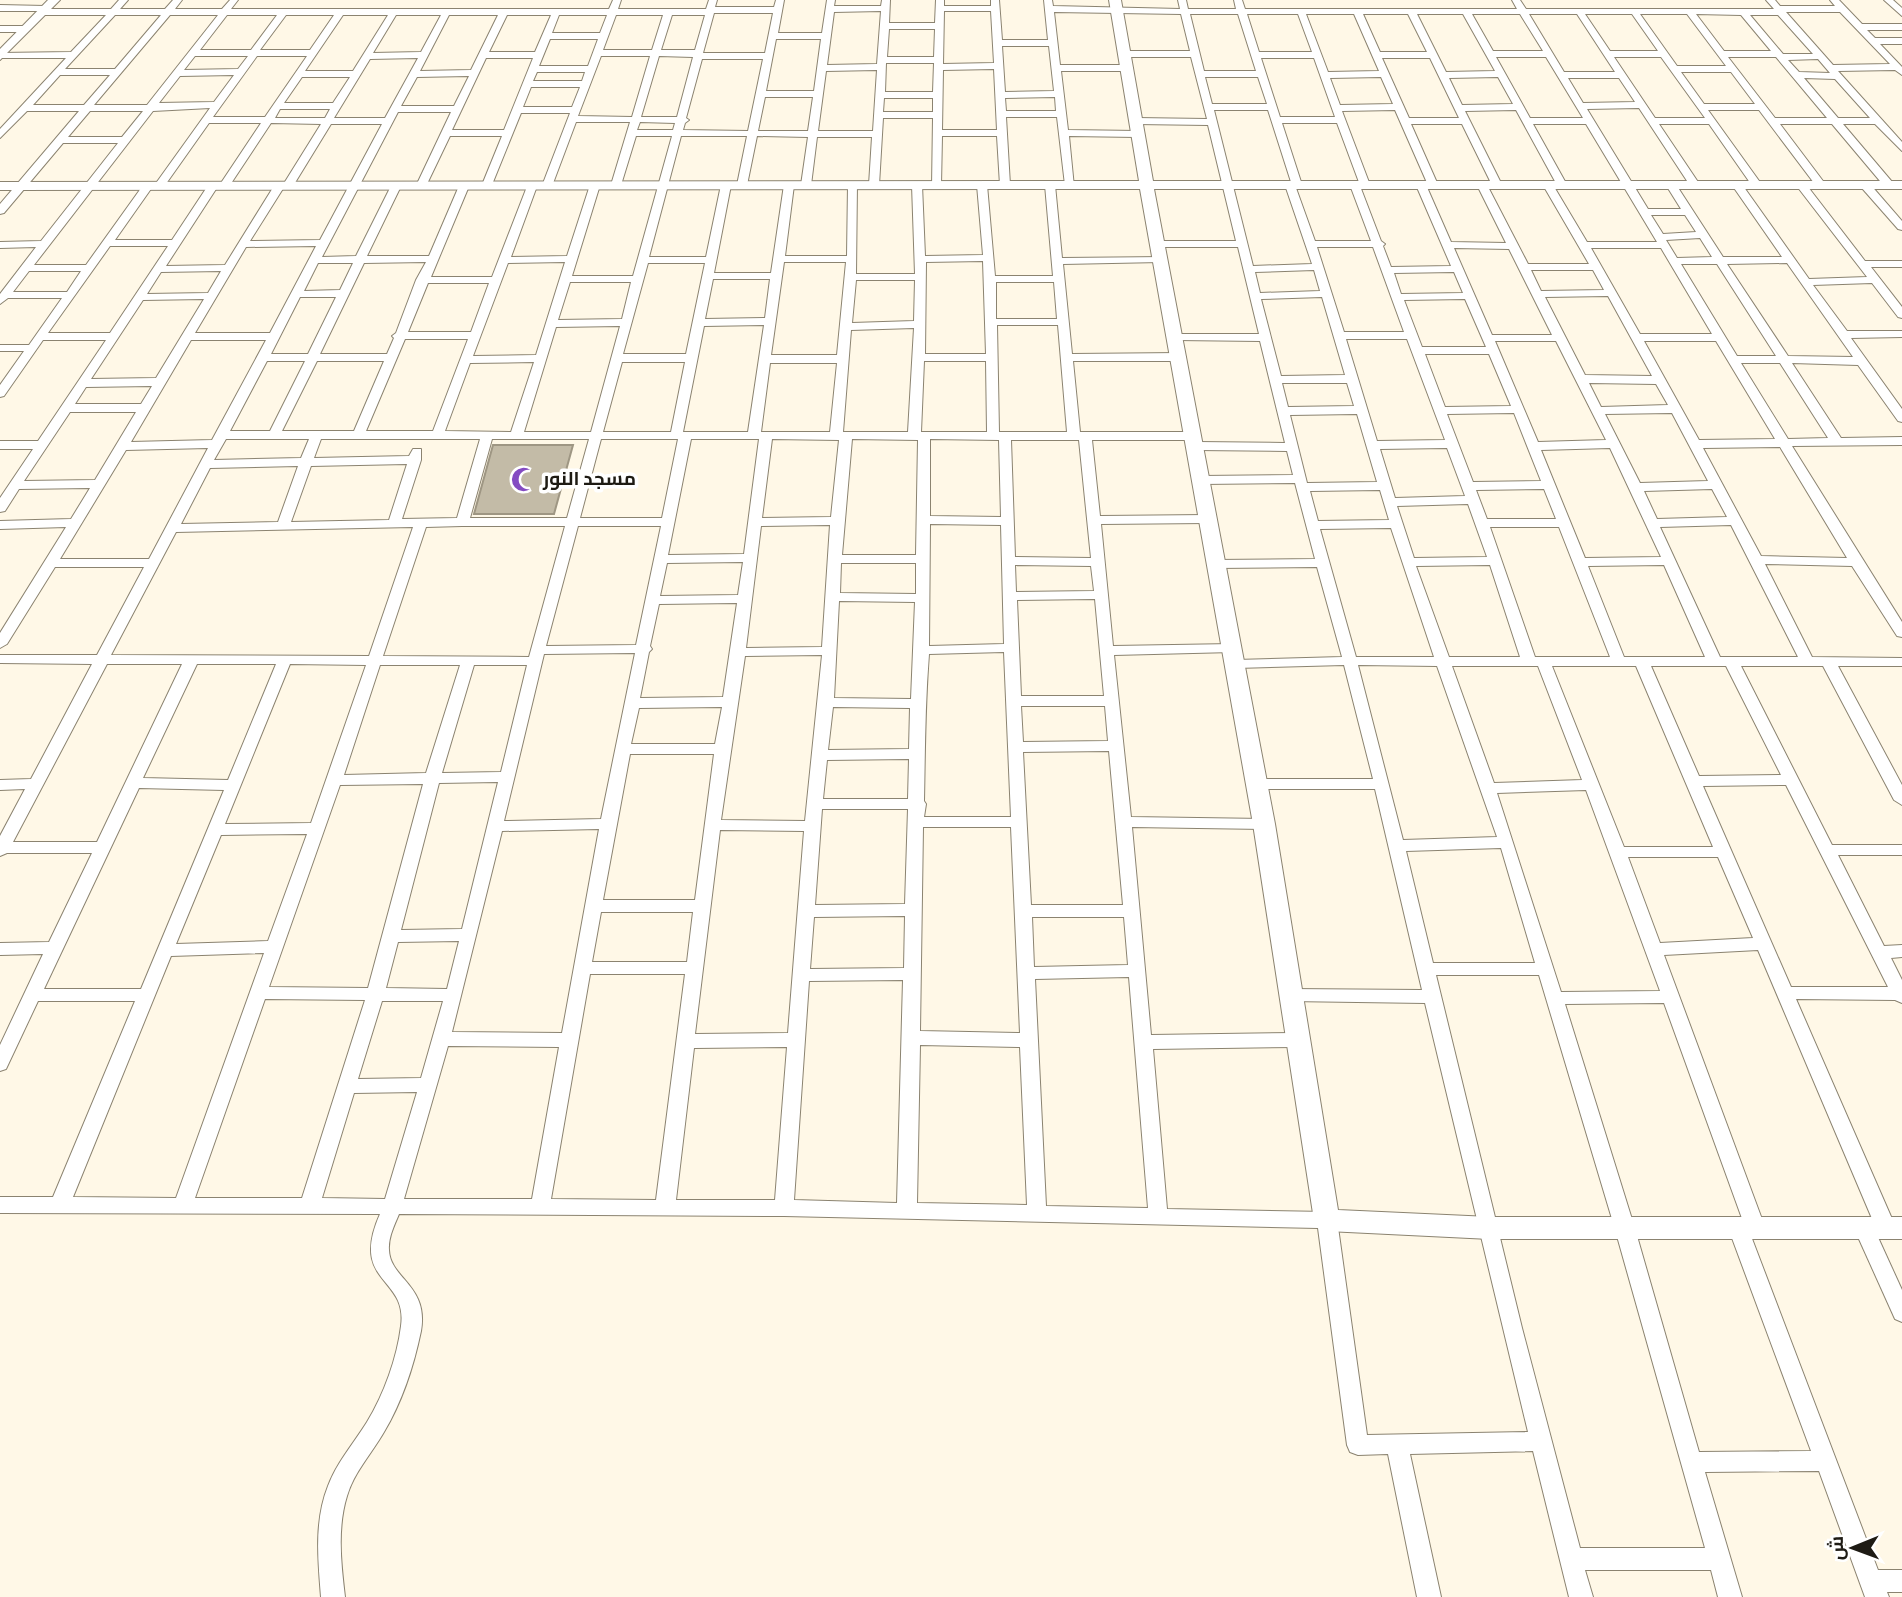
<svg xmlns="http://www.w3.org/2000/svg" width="1902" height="1597" viewBox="0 0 1902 1597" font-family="'Source Sans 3',Cairo,sans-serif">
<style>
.building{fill:#c3bba7;stroke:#9e9683;stroke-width:2}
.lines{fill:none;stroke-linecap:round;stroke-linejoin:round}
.street-casing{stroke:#8b8370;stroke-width:2}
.secondary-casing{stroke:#8b8370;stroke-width:2}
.street{fill:#fff;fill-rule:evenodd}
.secondary{fill:#fff;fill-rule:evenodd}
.labels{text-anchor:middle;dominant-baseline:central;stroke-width:7;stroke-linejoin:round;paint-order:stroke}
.poi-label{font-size:19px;font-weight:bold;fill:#1e1b14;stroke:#fff;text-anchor:start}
</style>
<rect width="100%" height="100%" fill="#fff8e7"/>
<polygon class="building" points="493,445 573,445 554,514 474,514"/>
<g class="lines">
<defs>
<g id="street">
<path d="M119 0H128L120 9H165L173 0H182L175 9H222L230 0H238L231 9H609L613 0H621L618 9H706L709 0H717L715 7H774L776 0H784L778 33H822L827 0H835L834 6H881L882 0H890L889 23H935L936 0H944V6H991V0H999L1002 40H1048L1044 0H1052L1053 6 1180 9 1178 0H1186L1188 9H1236L1234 0H1242L1245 9H1517L1512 0H1520L1526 9H1774L1766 0H1775L1780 6H1835L1830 0H1839L1862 24H1902V30H1867L1875 38H1902V44H1880L1902 67V75L1895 70 1838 71 1902 142V151L1875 124H1843L1893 183V187H1885L1832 124H1780L1826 185 1817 187 1759 110H1708L1762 185 1757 188 1753 187 1709 124H1659L1700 185 1691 187 1639 108 1587 109 1648 209H1681L1666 185 1675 183 1723 257H1782L1732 185 1737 182 1741 183 1809 279 1867 277 1796 185 1801 182 1805 183 1865 261H1902V267H1871L1902 307V318L1898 317 1872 283 1813 285 1847 331H1902V337L1851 338 1902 409V422L1898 421 1858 365 1792 363 1841 438 1902 437V445L1792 446 1902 622V637L1897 636 1852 566 1765 564 1812 657 1902 658V666H1838L1902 785V805L1894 800 1823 666H1741L1832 845H1902V855H1838L1884 946 1902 945V957L1891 958 1902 980V1003L1895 1000 1796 999 1896 1228 1893 1234 1886 1236 1879 1234 1876 1228 1758 950 1664 955 1766 1230 1763 1236H1751L1878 1570H1902V1592H1887L1889 1597H1865L1819 1471 1705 1472 1742 1597H1718L1711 1570H1585L1593 1597H1569L1533 1451 1410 1454 1441 1597H1417L1388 1454 1358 1455 1350 1452 1347 1445 1318 1228 784 1216 399 1214C394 1226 388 1238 389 1250 390 1279 429 1285 421 1331 414 1365 402 1402 384 1432 372 1453 354 1472 347 1496 337 1528 341 1564 345 1597H321C318 1560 314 1521 328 1486 337 1462 354 1443 367 1422 384 1394 397 1358 401 1326 408 1276 349 1284 380 1214L0 1213V1197H53L135 1001H38L6 1069 0 1071V1045L43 954 0 955V943L49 942 92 853H7L0 856V836L25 789 0 790V780L31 779 92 664 0 663V655H97L144 567H55L7 644 0 648V633L66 527 0 529V521L71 519 90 488 19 489 5 511 0 512V498L33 449H0V441H38L106 340H43L4 396 0 397V385L24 351H0V345H29L62 298H8L0 304V294L36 247 0 248V242L41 241 118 143H63L4 213 0 214V204L79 111H27L0 138V129L66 58H1L0 53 71 52 106 15H42L38 11H0V5L45 6 49 9H111ZM881 11 877 64 827 65 834 12ZM944 11H991L994 63 943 64ZM1054 12 1181 14 1190 51H1125L1121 54 1125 57H1191L1207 119 1136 118 1131 121 1136 124 1208 125 1236 241H1159L1154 244 1159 247H1238L1259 334H1177L1171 337 1177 340 1260 341 1285 443 1197 442 1191 446 1197 450 1287 451 1293 475 1201 476 1195 480 1201 484 1295 483 1315 559 1215 560 1208 564 1215 568 1317 567 1342 657 1236 660 1229 664 1236 668 1344 665 1373 779H1257L1249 784 1257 789H1375L1422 990 1289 989 1283 990 1280 995 1283 1000 1289 1001 1425 1003 1528 1432 1367 1435 1337 1220 1334 1214 1327 1212 1167 1209 1153 1049 1296 1047 1302 1045 1305 1040 1302 1035 1296 1033 1151 1035 1132 827 1264 829 1272 824 1264 819 1131 817 1114 655 1233 652 1240 648 1233 644 1113 646 1101 524 1207 523 1214 519 1207 515 1100 516 1092 440H1195L1201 436 1195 432H1080L1073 361H1180L1186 357 1180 353 1072 354 1063 264 1161 262 1166 259 1165 257 1062 258 1055 185 1050 182 1045 185 1053 276H995L987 185 982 182 977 185 983 255 925 256 922 185 917 182 912 185 915 274H856L857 183 848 185 847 256H785L794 185 789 182 784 185 771 273H714L731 185 726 182 721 185 706 257H649L681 136H747L737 185 742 188 747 185 757 136 808 137 801 185 806 188 811 185 817 137H872L869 185 874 188 879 185 883 118H933L932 187 941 185 942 136H997L1000 185 1005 188 1010 185 1006 117H1057L1065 185 1074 187 1069 136 1137 137 1142 134 1137 131 1068 130 1061 71H1128L1133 68 1128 65H1060ZM1786 12H1840L1890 64 1833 65ZM714 13H773L765 53H703ZM1190 14H1238L1256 71H1204ZM1247 14H1298L1312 52H1259ZM1306 14H1354L1379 71 1328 72ZM1363 14H1408L1427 52H1380ZM1417 14H1463L1495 71 1446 72ZM1472 14H1520L1543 51H1493ZM1529 14H1577L1615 72H1564ZM1585 14H1632L1658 51H1610ZM1640 14H1687L1726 66H1677ZM1696 14 1741 15 1771 51H1724ZM115 15H161L115 69H65ZM170 15H218L147 105H94ZM227 15H277L251 50H200ZM286 15H334L310 50H260ZM343 15H388L353 71H305ZM396 15H441L421 52 373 53ZM449 15H498L471 70 420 71ZM507 15H551L535 52H489ZM559 15H607L600 33H552ZM616 15H663L652 50H603ZM672 15H705L695 50H661ZM1750 15H1778L1813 54H1783ZM889 29H935L934 57H887ZM550 39H598L588 66H539ZM776 39H821L814 91H766ZM1002 46H1049L1054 91 1005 92ZM195 56H248L238 69 184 70ZM257 56H307L265 117H213ZM601 56H650L632 117 578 116ZM659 56 693 57 677 117H641ZM1496 57H1546L1583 118H1530ZM1614 57H1661L1705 118H1655ZM1728 57H1776L1827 118H1775ZM418 58 385 118H334L370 59ZM486 58H533L504 130H452ZM1261 58H1314L1335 117H1280ZM1382 58H1430L1459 118H1409ZM702 59H763L748 131 683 130 685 123 689 120 686 118ZM1818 59 1830 73 1799 72 1788 60ZM886 63H934L933 92H885ZM994 69 997 130H942L943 70ZM877 70 873 131H818L826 71ZM537 72H585L582 81H533ZM1681 72H1731L1755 104H1704ZM60 75H110L84 105H33ZM234 75 214 102 159 103 180 76ZM469 76 454 106H401L417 77ZM302 77H350L333 103H284ZM1205 77H1258L1267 104H1212ZM1381 77 1393 104 1340 105 1330 78ZM1498 77 1513 104 1462 105 1449 78ZM1568 78H1619L1635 102 1583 103ZM1804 78 1835 79 1870 118H1838ZM531 87H580L572 107H523ZM765 97H813L808 131H758ZM1055 97 1056 111H1006L1005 98ZM884 98H933V112H883ZM210 108 154 186 155 188H163L209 123H261L219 186 224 189 228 188 271 123 321 124 283 185 279 183 274 186 225 265 166 266 218 186 213 183 209 184 172 240H115L153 186 148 183 144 184 86 265H34L153 111ZM280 109H330L325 118H275ZM1214 110H1268L1291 182 1285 185 1312 264 1253 266ZM1395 110 1428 185 1433 188 1438 185 1411 124H1462L1492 185 1497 188 1502 185 1465 111 1516 110 1557 185 1562 188 1567 185 1533 124H1586L1657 242H1587L1553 185 1548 182 1543 185 1589 264H1528L1486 183 1477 185 1506 243 1451 242 1426 185 1421 182 1416 185 1451 266 1391 267 1383 246 1385 244 1381 241 1360 186 1365 188 1370 185 1342 111ZM90 111H143L122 137H68ZM398 112H451L416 186 421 189 426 186 450 136H502L482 185 491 187 521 113H570L542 186 547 189 552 186 576 122H630L611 185 616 188 621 185 636 136H672L633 276H572L600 185 595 182 590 185 567 256 511 257 537 186 528 184 492 277H431L469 186 464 183 459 186 429 256H367L401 186 396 183 391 186 356 256 322 257ZM640 122 675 123 673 130H637ZM1282 123H1337L1360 185 1355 182 1350 185 1371 241H1315L1296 188 1302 185ZM331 124H382L320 240 250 241 284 187 288 189 293 186ZM1651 215H1685L1696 232 1663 234ZM1700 238 1712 257 1677 258 1666 240ZM110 246H168L110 333H48ZM316 246 270 333H195L246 247ZM1317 247H1373L1404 332H1344ZM1454 248 1509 249 1552 335H1492ZM1591 248H1661L1712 334H1640ZM983 261 986 354H925L926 262ZM426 262 416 280 396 333 392 336 394 338 387 354H320L364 263ZM565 262 536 355 473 356 508 263ZM784 262H846L837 355H771ZM318 263H353L340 290 304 291ZM648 263H705L686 354H623ZM1787 263 1853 357 1788 356 1727 264ZM1681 264H1717L1776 356H1737ZM1314 270 1320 291 1260 293 1255 272ZM1531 270H1593L1604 290 1541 291ZM29 271H81L67 292H13ZM221 271 208 293 147 294 161 272ZM1454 272 1463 293 1401 294 1394 273ZM713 279H770L765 318 705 319ZM856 280H915L914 321 852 323ZM570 282H631L622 319 558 320ZM996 282H1054L1057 319H996ZM428 283H489L471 332H408ZM1608 296 1652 376 1585 375 1545 297ZM300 297H336L308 354H271ZM1322 297 1345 375 1281 376 1261 299ZM204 299 156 378 91 379 143 300ZM1465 299 1486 347H1422L1404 300ZM764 325 748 432H683L704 326ZM997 325H1058L1067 432H999ZM620 326 591 432H524L556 327ZM914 328 908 432H843L851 330ZM405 339H468L433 431H366ZM1346 339H1407L1445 440 1377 441ZM191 340H266L212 440 131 442ZM1495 341H1556L1606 440 1538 442ZM1644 341H1716L1775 439 1699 440ZM1425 354H1489L1511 406 1445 407ZM267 361H305L270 431H230ZM317 361H384L354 431H282ZM924 361H986L987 432H921ZM534 362 511 432 445 431 470 363ZM622 362H685L671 432H603ZM770 363H837L830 432H761ZM1741 363H1780L1828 438 1788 439ZM1282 383H1347L1354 406 1288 407ZM1589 383 1656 384 1668 405 1601 407ZM152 386 141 404H75L86 387ZM70 412H136L95 480 24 481ZM1514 413 1541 481 1473 482 1447 414ZM1672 413 1708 481 1640 483 1605 414ZM1357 414 1377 482 1307 483 1290 415ZM226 439H309L301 458 214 460ZM321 439H480L457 518 402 519 421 460V449H413L409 456 314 458ZM492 439H589L567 518H470ZM601 439H678L662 518H580ZM691 439H759L744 554 668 555ZM772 439 839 440 831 517 762 518ZM852 439 918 440 916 555H842ZM930 439 999 440 1001 517 930 516ZM1011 440H1079L1091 558 1015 557ZM1780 447 1847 558 1761 556 1703 448ZM208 448 149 559H60L126 450ZM1447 448 1465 496 1395 498 1380 449ZM1610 448 1661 557 1585 558 1541 450ZM407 464 389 520 291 522 311 466ZM298 466 278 522 181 524 210 468ZM1544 489 1556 519H1487L1476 490ZM1712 489 1727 517 1657 519 1644 491ZM1380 490 1389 520 1318 521 1310 491ZM1468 504 1487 557 1414 558 1397 506ZM930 524 1001 525 1004 644 929 646ZM830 525 822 647 746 648 761 526ZM1731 525 1798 657H1720L1660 527ZM462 526H565L529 657 383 656 426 527ZM578 526H661L636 645 546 646ZM413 527 369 656 111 655 176 532ZM1490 527H1559L1610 657H1535ZM1391 528 1434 657H1356L1320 529ZM743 562 738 595 660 596 667 563ZM841 563H916V594L840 593ZM1015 565 1091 566 1094 591 1016 592ZM1490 565 1520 657H1449L1416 566ZM1664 565 1705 657H1624L1588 566ZM1095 599 1104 696H1021L1017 600ZM839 601 915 602 911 699 834 698ZM737 603 723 697 640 698 649 652 652 649 650 646 659 604ZM1004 652 1011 817H924L926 804 924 801C925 752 925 704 929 654ZM635 653 601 819 504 821 544 654ZM822 655 805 821 721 820 745 656ZM107 664H182L97 842H13ZM197 664H276L228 780 143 778ZM290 664 366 665 311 823 225 824ZM380 665H460L426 773 344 775ZM474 665H527L501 772 442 773ZM1358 665 1437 666 1497 837 1403 840ZM1452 666H1538L1582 780 1494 783ZM1552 666H1636L1713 847H1624ZM1651 666H1726L1781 775 1699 776ZM1021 706H1105L1108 741 1023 742ZM722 707 715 744H631L639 708ZM833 707 910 708 909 749 828 750ZM1109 751 1123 905H1031L1023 752ZM630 754H714L695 900H603ZM909 759 908 799H823L827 760ZM498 782 462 929 401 930 439 783ZM423 784 368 988 269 987 340 785ZM1786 785 1888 987H1791L1703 786ZM139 788 224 790 141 989H44ZM1586 790 1660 991 1561 992 1497 793ZM822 809H908L905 904 815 905ZM923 827H1011L1020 1033 920 1031ZM599 829 562 1033 452 1032 502 831ZM720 830 804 831 788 1033 695 1034ZM307 834 268 941 176 944 221 835ZM1501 848 1535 963H1433L1406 851ZM1628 857H1718L1753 938 1660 943ZM601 912H693L687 962H592ZM905 916 904 968 810 969 814 917ZM1032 917H1124L1128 965 1034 967ZM459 941 447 989 386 988 398 942ZM264 953 176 1198 73 1197 171 956ZM590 974H685L656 1200 551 1199ZM1436 975H1539L1615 1229 1705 1548H1580L1522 1328ZM1129 977 1148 1208 1046 1206 1035 979ZM903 980 897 1203 794 1200 809 981ZM265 999 365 1000 302 1198H195ZM382 1001H443L421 1078 358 1079ZM1664 1003 1744 1224H1732L1729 1230 1811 1451 1699 1452 1635 1229 1565 1004ZM920 1045 1020 1047 1027 1205 917 1203ZM448 1046 559 1047 532 1199H404ZM787 1047 775 1200H676L694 1048ZM417 1092 385 1199 322 1198 354 1093Z"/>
<polygon points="1884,0 1893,0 1902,8 1902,16"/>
<polygon points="0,26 26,26 30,29 26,32 0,32"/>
<polygon points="1865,182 1869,183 1902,221 1902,230 1898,229 1861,187 1860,185"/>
<polygon points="1864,1220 1871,1222 1902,1290 1902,1322 1895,1319 1854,1228 1857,1222"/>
</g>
<g id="secondary">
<polygon points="48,0 60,0 0,60 0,49"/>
<polygon points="1109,0 1121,0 1153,181 1902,181 1902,189 1154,189 1275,824 1338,1210 1490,1217 1902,1217 1902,1239 1490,1239 1327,1231 1318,1228 1314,1220 1253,824 1140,189 0,190 0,182 1139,181"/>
</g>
</defs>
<use href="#street" class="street-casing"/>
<use href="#secondary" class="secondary-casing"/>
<use href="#street" class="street"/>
<use href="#secondary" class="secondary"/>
</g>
<defs>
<symbol id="mosque-bare" viewBox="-9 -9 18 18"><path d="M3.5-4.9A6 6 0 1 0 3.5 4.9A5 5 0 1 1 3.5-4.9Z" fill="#844bc2" stroke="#fff" stroke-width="2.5" paint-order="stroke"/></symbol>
</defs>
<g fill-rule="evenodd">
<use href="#mosque-bare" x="506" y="462" width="35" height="35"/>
</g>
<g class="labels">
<g class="poi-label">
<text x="543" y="479">مسجد النور</text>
</g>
</g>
<g transform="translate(1853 1548) rotate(269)" stroke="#ffffff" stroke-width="5" paint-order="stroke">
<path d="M0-5L12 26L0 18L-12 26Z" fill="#1e1b14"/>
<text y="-10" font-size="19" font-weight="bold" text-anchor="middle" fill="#1e1b14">ش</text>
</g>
</svg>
